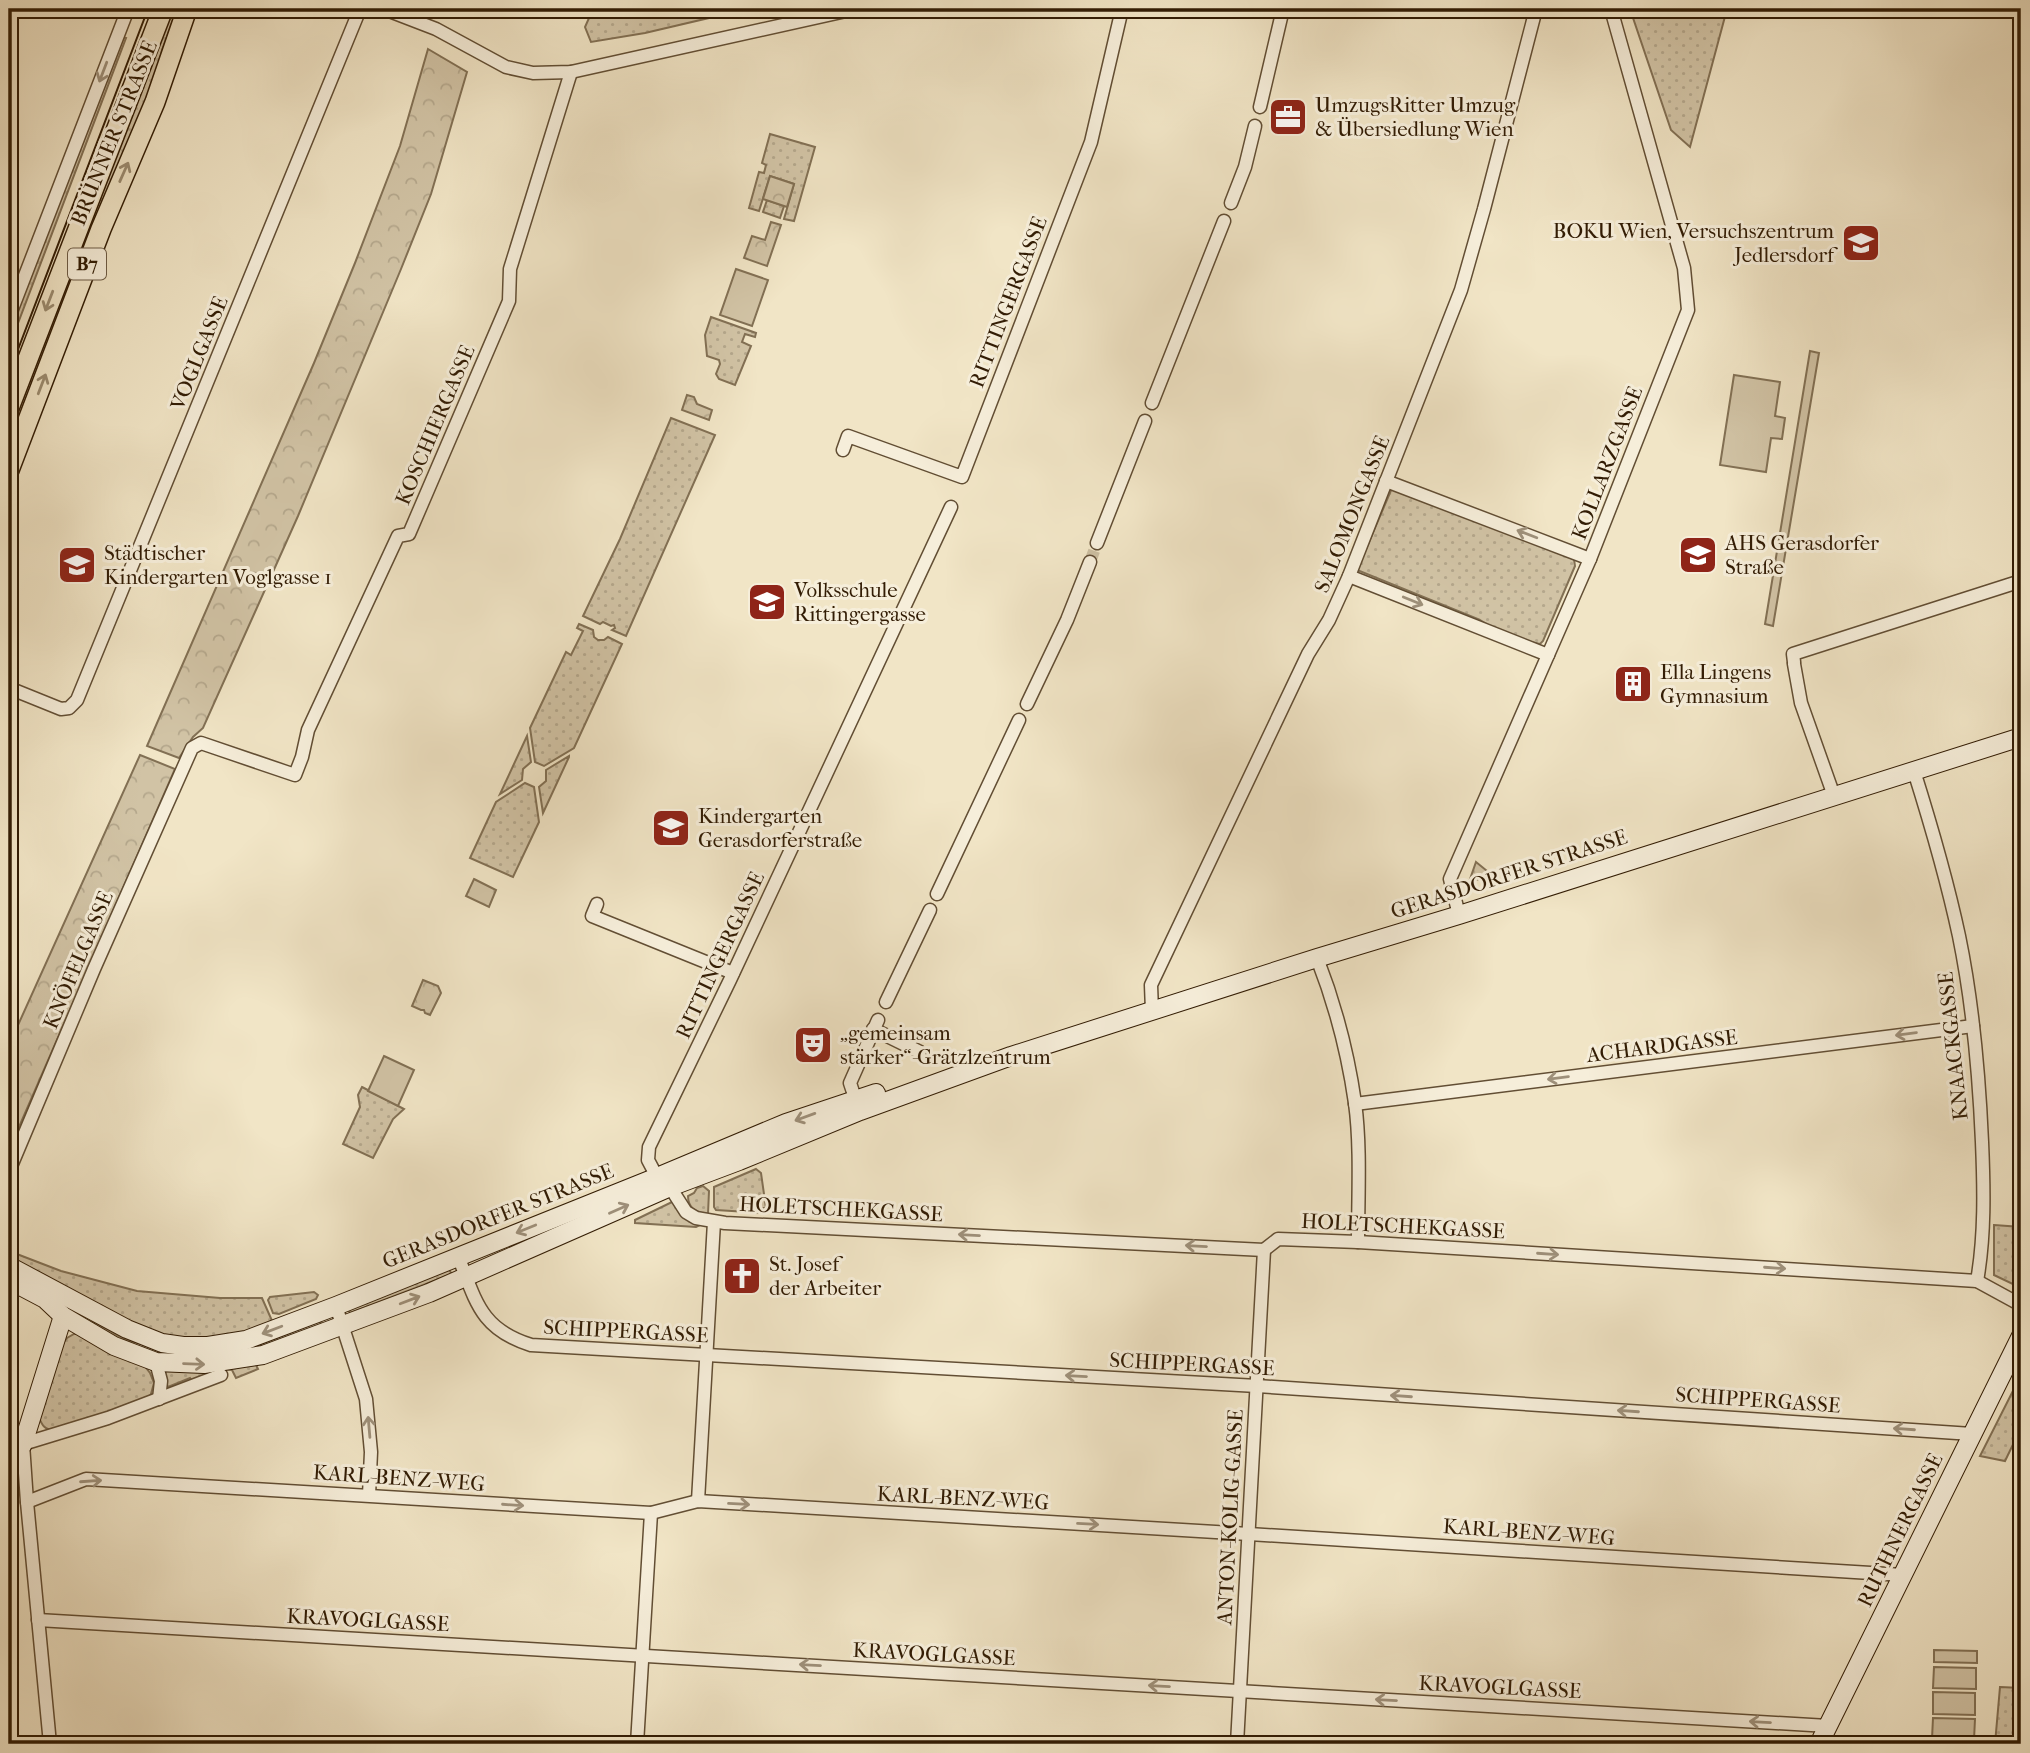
<svg xmlns="http://www.w3.org/2000/svg" width="2030" height="1753" viewBox="0 0 2030 1753" font-family="'IM FELL French Canon',serif">
<style>
.grass{fill:url(#grass-dots);stroke:#827054;stroke-width:2}
.forest{fill:url(#forest-crowns);stroke:#827054;stroke-width:2}
.pitch{fill:#d1c3a5;stroke:#827054;stroke-width:2}
.lines{fill:none;stroke-linecap:round;stroke-linejoin:round}
.street-tunnel{stroke:#cbbd9f;stroke-width:12;stroke-dasharray:12 6;stroke-linecap:butt}
.street-casing{stroke:#624e34;stroke-width:15}
.secondary-casing{stroke:#321c04;stroke-width:20}
.primary-casing{stroke:#321c04;stroke-width:22}
.street{stroke:#f6eeda;stroke-width:12}
.secondary{stroke:#f6eeda;stroke-width:18}
.primary{stroke:#f1e5c6;stroke-width:19}
.tram{stroke:#321c04;stroke-width:2}
.oneway{stroke:#9e907a}
.oneway2{stroke:#9b8b6f}
.labels{text-anchor:middle;dominant-baseline:central;stroke-width:6;stroke-linejoin:round;paint-order:stroke}
.shield{fill:#f6eeda;stroke:#6d5b44;stroke-width:2}
.shield-label{font-size:19px;font-weight:bold;fill:#321c04}
.poi-label{font-size:21px;fill:#321c04;stroke:#f6eeda;text-anchor:start}
.street-label{font-size:21px;fill:#321c04;stroke:#f6eeda}
</style>
<defs>
<pattern id="grass-dots" width="8" height="8" patternUnits="userSpaceOnUse" patternTransform="scale(1.75)"><rect width="8" height="8" fill="#d1c3a5"/><path d="M2 2h.1M6 6h.1" fill="none" stroke="#b4a78c" stroke-width="1.8" stroke-linecap="round"/></pattern>
<pattern id="forest-crowns" width="20" height="18" patternUnits="userSpaceOnUse" patternTransform="scale(1.75)"><rect width="20" height="18" fill="#d1c3a5"/><path d="M2 6a3 3 0 1 1 6 0M12 15a3 3 0 1 1 6 0" fill="none" stroke="#b4a78c"/></pattern>
</defs>
<rect width="100%" height="100%" fill="#f1e5c6"/>
<filter id="stains"><feTurbulence type="fractalNoise" baseFrequency=".00286" numOctaves="4"/><feColorMatrix values="0 0 0 0 .2 0 0 0 0 .09 0 0 0 0 .02 0 0 0 .5 -.17"/></filter>
<radialGradient id="worn" r=".72"><stop offset=".6" stop-color="#630" stop-opacity="0"/><stop offset="1" stop-color="#630" stop-opacity=".3"/></radialGradient>
<g class="grass">
<polygon points="170,9 177,9 162,50 158,68 9,453 9,427"/>
<polygon points="593,9 718,9 713,17 645,33 591,42 585,27"/>
<polygon points="1630,9 1727,9 1690,147 1671,130"/>
<polygon points="121,37 126,38 9,347 9,330"/>
<polygon points="770,134 815,147 794,221 784,219 794,184 770,176 759,211 749,208 759,172 764,173 766,165 762,163"/>
<polygon points="767,200 784,206 780,218 763,212"/>
<polygon points="711,317 756,333 755,337 745,334 742,342 751,346 735,385 719,379 716,374 720,364 719,360 707,356 705,335"/>
<polygon points="671,418 715,435 626,636 612,630 615,628 614,625 611,626 603,622 600,624 583,616 620,539"/>
<path d="M1392 488 1574 559 1575 566 1543 641 1540 644C1518 640 1498 632 1480 620L1357 570Z"/>
<polygon points="579,624 593,630 594,637 598,640 604,640 608,637 622,644 574,748 544,766 535,762 530,728 566,652 571,655 583,631 577,628"/>
<polygon points="527,736 531,762 523,769 522,780 500,794"/>
<polygon points="569,756 569,757 543,813 539,787 546,781 546,770"/>
<polygon points="525,783 534,787 539,822 513,877 470,858 496,802"/>
<polygon points="1476,862 1492,875 1469,882"/>
<polygon points="362,1087 404,1109 393,1119 373,1158 343,1144 360,1107 358,1095"/>
<polygon points="756,1169 761,1173 766,1208 763,1208 764,1213 716,1210 714,1207 714,1187"/>
<path d="M703 1186 709 1191 708 1214C696 1213 688 1208 688 1196L694 1193 697 1188Z"/>
<polygon points="672,1202 700,1225 696,1227 635,1223 635,1220"/>
<polygon points="1994,1225 2021,1227 2021,1288 1994,1275"/>
<polygon points="9,1251 61,1271 137,1291 220,1298 262,1298 273,1323 233,1338 163,1339 9,1261"/>
<polygon points="444,1270 449,1270 452,1274 350,1313 349,1311 351,1307"/>
<polygon points="314,1292 318,1295 316,1299 279,1314 273,1313 268,1300 270,1297"/>
<polygon points="319,1319 323,1328 293,1341 206,1360 141,1353 90,1323 94,1322 126,1340 150,1346 186,1350"/>
<path d="M74 1334H82L143 1364 150 1373 154 1383 151 1394 147 1399 53 1430C43 1429 42 1424 38 1416L62 1344 67 1338Z"/>
<polygon points="254,1361 258,1369 236,1378 232,1370 225,1369 192,1381 190,1378 168,1387 161,1372 163,1369"/>
<polygon points="2021,1375 2021,1428 2005,1461 1980,1456"/>
<polygon points="2000,1687 2021,1688 2021,1744 1995,1744"/>
</g>
<g class="forest">
<polygon points="428,49 467,72 431,194 401,269 298,516 203,728 193,737 179,758 147,746 314,363 355,263 400,146"/>
<polygon points="770,176 794,184 787,207 763,199"/>
<polygon points="771,222 781,225 767,266 744,258 752,236 765,240"/>
<polygon points="687,395 694,397 697,404 712,410 709,420 682,410"/>
<polygon points="140,755 175,769 9,1150 9,1045"/>
<polygon points="474,879 496,890 489,907 466,896"/>
<polygon points="423,980 438,986 441,993 430,1015 425,1013 424,1010 421,1010 412,1006"/>
</g>
<g class="pitch">
<polygon points="736,269 768,280 752,326 720,315"/>
<polygon points="1810,351 1819,353 1773,626 1765,624"/>
<polygon points="1734,375 1780,382 1775,416 1785,418 1782,439 1771,438 1766,472 1720,465"/>
<polygon points="384,1056 414,1070 398,1106 368,1091"/>
<polygon points="1934,1650 1977,1651 1977,1663 1934,1662"/>
<polygon points="1934,1667 1976,1668 1976,1689 1933,1688"/>
<polygon points="1933,1692 1975,1693 1975,1715 1933,1714"/>
<polygon points="1933,1718 1975,1719 1974,1740 1932,1739"/>
</g>
<g class="lines">
<polyline class="street-tunnel" points="1090,562 1097,543"/>
<defs>
<g id="street">
<polyline points="384,9 436,29 506,67 533,73 571,72 855,9"/>
<polyline points="1260,107 1283,9"/>
<polyline points="1231,203 1245,167 1255,126"/>
<polyline points="9,317 128,9"/>
<polyline points="1152,403 1224,221"/>
<polyline points="843,450 848,436 962,477 1091,142 1122,9"/>
<polyline points="1386,481 1590,559"/>
<polyline points="951,507 730,980 649,1147 648,1160 657,1177 670,1187 686,1212 696,1218 725,1223 1264,1250 1278,1239 1358,1242 1977,1281 2021,1305"/>
<polyline points="1097,543 1145,421"/>
<polyline points="1349,576 1548,655"/>
<polyline points="1794,662 1793,654 2021,581"/>
<polyline points="1794,664 1801,703 1834,796"/>
<polyline points="9,688 61,709 69,708 77,700 360,9"/>
<polyline points="1027,704 1067,620 1090,562"/>
<path d="M1914 771C1931 825 1947 880 1959 936 1973 1004 1979 1073 1982 1142 1984 1188 1985 1236 1977 1281"/>
<polyline points="937,894 1019,720"/>
<polyline points="597,904 592,916 733,973"/>
<polyline points="1459,915 1450,879 1590,559 1688,310 1684,268 1611,9"/>
<path d="M1317 958C1335 1004 1348 1054 1355 1103 1361 1146 1358 1198 1358 1242"/>
<polyline points="886,1002 930,910"/>
<polyline points="1152,1011 1151,985 1308,654 1329,620 1349,576 1461,290 1484,209 1536,9"/>
<polyline points="873,1029 920,1052"/>
<polyline points="1355,1104 1973,1026"/>
<polyline points="858,1107 850,1083 878,1020"/>
<polyline points="9,1171 94,969 192,748 201,743 295,775 302,757 308,730 398,536 409,534 509,301 510,269 571,72"/>
<path d="M458 1256C476 1301 480 1329 531 1345L1257 1386 1972 1434"/>
<polyline points="336,1306 366,1399 371,1452 369,1495"/>
<polyline points="156,1362 161,1381 159,1399"/>
<polyline points="698,1501 714,1222"/>
<polyline points="27,1502 86,1479 651,1513 698,1501 1249,1534 1903,1575"/>
<polyline points="38,1620 1828,1726"/>
<polyline points="50,1744 27,1502 23,1444 108,1418 221,1375"/>
<polyline points="637,1744 651,1513"/>
<polyline points="1237,1744 1264,1250"/>
</g>
<g id="secondary">
<polyline points="9,1266 127,1329 162,1343 183,1346 208,1346 246,1340 336,1306 657,1177 786,1123 876,1093"/>
<polyline points="9,1280 45,1299 63,1316 114,1346 156,1362 204,1364 263,1355 429,1293 670,1187 739,1161 860,1111 1011,1056 1317,958 1459,915 2021,737"/>
<polyline points="9,1450 23,1444 63,1316"/>
<polyline points="1819,1744 2021,1336"/>
</g>
<g id="primary">
<polyline points="9,408 163,9"/>
<polyline points="9,470 101,229 155,102 187,9"/>
</g>
</defs>
<use href="#street" class="street-casing"/>
<use href="#secondary" class="secondary-casing"/>
<use href="#primary" class="primary-casing"/>
<use href="#street" class="street"/>
<use href="#secondary" class="secondary"/>
<use href="#primary" class="primary"/>
<polyline class="tram" points="9,373 148,9"/>
</g>
<defs><path id="oneway-shaft" d="M-6 0H5M1.5-3L5.5 0L1.5 3" fill="none" stroke-width="1.6" stroke-linecap="round" stroke-linejoin="round" transform="scale(1.75)"/></defs>
<g class="oneway">
<use href="#oneway-shaft" transform="translate(103 72) rotate(111)"/>
<use href="#oneway-shaft" transform="translate(1527 534) rotate(-159)"/>
<use href="#oneway-shaft" transform="translate(1413 601) rotate(22)"/>
<use href="#oneway-shaft" transform="translate(1906 1034) rotate(173)"/>
<use href="#oneway-shaft" transform="translate(1558 1078) rotate(173)"/>
<use href="#oneway-shaft" transform="translate(805 1117) rotate(160)"/>
<use href="#oneway-shaft" transform="translate(619 1209) rotate(-24)"/>
<use href="#oneway-shaft" transform="translate(526 1229) rotate(158)"/>
<use href="#oneway-shaft" transform="translate(969 1235) rotate(-177)"/>
<use href="#oneway-shaft" transform="translate(1196 1246) rotate(-177)"/>
<use href="#oneway-shaft" transform="translate(1548 1254) rotate(4)"/>
<use href="#oneway-shaft" transform="translate(1775 1268) rotate(4)"/>
<use href="#oneway-shaft" transform="translate(410 1300) rotate(-21)"/>
<use href="#oneway-shaft" transform="translate(272 1330) rotate(159)"/>
<use href="#oneway-shaft" transform="translate(194 1364) rotate(2)"/>
<use href="#oneway-shaft" transform="translate(1076 1376) rotate(-177)"/>
<use href="#oneway-shaft" transform="translate(1401 1396) rotate(-176)"/>
<use href="#oneway-shaft" transform="translate(1628 1411) rotate(-176)"/>
<use href="#oneway-shaft" transform="translate(369 1427) rotate(-95)"/>
<use href="#oneway-shaft" transform="translate(1904 1429) rotate(-176)"/>
<use href="#oneway-shaft" transform="translate(91 1481) rotate(-4)"/>
<use href="#oneway-shaft" transform="translate(739 1504) rotate(3)"/>
<use href="#oneway-shaft" transform="translate(513 1505) rotate(4)"/>
<use href="#oneway-shaft" transform="translate(1088 1524) rotate(3)"/>
<use href="#oneway-shaft" transform="translate(810 1665) rotate(-177)"/>
<use href="#oneway-shaft" transform="translate(1159 1686) rotate(-177)"/>
<use href="#oneway-shaft" transform="translate(1386 1700) rotate(-177)"/>
<use href="#oneway-shaft" transform="translate(1760 1722) rotate(-177)"/>
</g>
<g class="oneway2">
<use href="#oneway-shaft" transform="translate(124 172) rotate(-66)"/>
<use href="#oneway-shaft" transform="translate(49 301) rotate(111)"/>
<use href="#oneway-shaft" transform="translate(42 384) rotate(-69)"/>
</g>
<defs>
<symbol id="office-square" viewBox="-11 -11 22 22"><rect x="-9" y="-9" width="18" height="18" rx="4" fill="#8f2418" stroke="#f6eeda"/><path d="M-6-3h4V-5.5h4V-3h4V5H-6ZM-1-4.5V-3h2v-1.5ZM-6 0V1H6V0Z" fill="#fff"/></symbol>
<symbol id="university-square" viewBox="-11 -11 22 22"><rect x="-9" y="-9" width="18" height="18" rx="4" fill="#8f2418" stroke="#f6eeda"/><path d="M0-5L7-2L0 1L-7-2ZM-4 1L0 2.5L4 1V4Q0 6-4 4Z" fill="#fff"/></symbol>
<symbol id="school-square" viewBox="-11 -11 22 22"><rect x="-9" y="-9" width="18" height="18" rx="4" fill="#8f2418" stroke="#f6eeda"/><path d="M0-5L7-2L0 1L-7-2ZM-4 1L0 2.5L4 1V4Q0 6-4 4Z" fill="#fff"/></symbol>
<symbol id="building-square" viewBox="-11 -11 22 22"><rect x="-9" y="-9" width="18" height="18" rx="4" fill="#8f2418" stroke="#f6eeda"/><path d="M-4-6H4V6H1V3H-1V6H-4ZM-2.5-4.3h1.7v1.8h-1.7ZM.8-4.3h1.7v1.8H.8ZM-2.5-1h1.7V.8h-1.7ZM.8-1h1.7V.8H.8Z" fill="#fff"/></symbol>
<symbol id="theatre-square" viewBox="-11 -11 22 22"><rect x="-9" y="-9" width="18" height="18" rx="4" fill="#8f2418" stroke="#f6eeda"/><path d="M-5-5.5Q0-4 5-5.5V0Q5 5 0 6Q-5 5-5 0ZM-3.3-2.5H-1v1.5H-3.3ZM1-2.5H3.3v1.5H1ZM-2.8 1Q0 5.5 2.8 1Z" fill="#fff"/></symbol>
<symbol id="church-square" viewBox="-11 -11 22 22"><rect x="-9" y="-9" width="18" height="18" rx="4" fill="#8f2418" stroke="#f6eeda"/><path d="M-1.2-6h2.4v3.5h3.3v2.4h-3.3V6h-2.4V-.1h-3.3v-2.4h3.3Z" fill="#fff"/></symbol>
</defs>
<g fill-rule="evenodd">
<use href="#office-square" x="1266" y="95" width="44" height="44"/>
<use href="#university-square" x="1839" y="221" width="44" height="44"/>
<use href="#school-square" x="1676" y="533" width="44" height="44"/>
<use href="#school-square" x="55" y="543" width="44" height="44"/>
<use href="#school-square" x="745" y="580" width="44" height="44"/>
<use href="#building-square" x="1611" y="662" width="44" height="44"/>
<use href="#school-square" x="649" y="806" width="44" height="44"/>
<use href="#theatre-square" x="791" y="1023" width="44" height="44"/>
<use href="#church-square" x="720" y="1254" width="44" height="44"/>
</g>
<g class="labels">
<rect class="shield" x="68" y="248.5" width="38" height="31" rx="5"/>
<g class="shield-label">
<text x="87" y="264">B7</text>
</g>
<g class="poi-label">
<text x="1315" y="105">UmzugsRitter Umzug<tspan x="1315" dy="24">&amp; Übersiedlung Wien</tspan></text>
<text x="1834" y="231" text-anchor="end">BOKU Wien, Versuchszentrum<tspan x="1834" dy="24">Jedlersdorf</tspan></text>
<text x="1725" y="543">AHS Gerasdorfer<tspan x="1725" dy="24">Straße</tspan></text>
<text x="104" y="553">Städtischer<tspan x="104" dy="24">Kindergarten Voglgasse 1</tspan></text>
<text x="794" y="590">Volksschule<tspan x="794" dy="24">Rittingergasse</tspan></text>
<text x="1660" y="672">Ella Lingens<tspan x="1660" dy="24">Gymnasium</tspan></text>
<text x="698" y="816">Kindergarten<tspan x="698" dy="24">Gerasdorferstraße</tspan></text>
<text x="840" y="1033">„gemeinsam<tspan x="840" dy="24">stärker“-Grätzlzentrum</tspan></text>
<text x="769" y="1264">St. Josef<tspan x="769" dy="24">der Arbeiter</tspan></text>
</g>
<g class="street-label">
<text transform="translate(114 133) rotate(-68)">BRÜNNER STRASSE</text>
<text transform="translate(1008 302) rotate(-69)">RITTINGERGASSE</text>
<text transform="translate(199 353) rotate(-68)">VOGLGASSE</text>
<text transform="translate(435 425) rotate(-67)">KOSCHIERGASSE</text>
<text transform="translate(1607 463) rotate(-69)">KOLLARZGASSE</text>
<text transform="translate(1352 514) rotate(-68)">SALOMONGASSE</text>
<text transform="translate(1509 874) rotate(-18)">GERASDORFER STRASSE</text>
<text transform="translate(720 955) rotate(-65)">RITTINGERGASSE</text>
<text transform="translate(78 960) rotate(-67)">KNÖFELGASSE</text>
<text transform="translate(1662 1046) rotate(-7)">ACHARDGASSE</text>
<text transform="translate(1953 1046) rotate(-96)">KNAACKGASSE</text>
<text transform="translate(841 1209) rotate(3)">HOLETSCHEKGASSE</text>
<text transform="translate(498 1216) rotate(-22)">GERASDORFER STRASSE</text>
<text transform="translate(1403 1226) rotate(3)">HOLETSCHEKGASSE</text>
<text transform="translate(626 1331) rotate(3)">SCHIPPERGASSE</text>
<text transform="translate(1192 1364) rotate(3)">SCHIPPERGASSE</text>
<text transform="translate(1758 1400) rotate(4)">SCHIPPERGASSE</text>
<text transform="translate(399 1478) rotate(4)">KARL-BENZ-WEG</text>
<text transform="translate(963 1498) rotate(3)">KARL-BENZ-WEG</text>
<text transform="translate(1230 1517) rotate(-87)">ANTON-KOLIG-GASSE</text>
<text transform="translate(1900 1530) rotate(-64)">RUTHNERGASSE</text>
<text transform="translate(1529 1532) rotate(4)">KARL-BENZ-WEG</text>
<text transform="translate(368 1620) rotate(3)">KRAVOGLGASSE</text>
<text transform="translate(934 1654) rotate(3)">KRAVOGLGASSE</text>
<text transform="translate(1500 1687) rotate(3)">KRAVOGLGASSE</text>
</g>
</g>
<rect width="2030" height="1753" fill="none" stroke="#f1e5c6" stroke-width="35"/>
<rect x="10" y="10" width="2009" height="1732" fill="none" stroke="#321c04" stroke-width="3.5"/>
<rect x="18" y="18" width="1995" height="1718" fill="none" stroke="#321c04" stroke-width="2"/>
<rect width="100%" height="100%" filter="url(#stains)"/>
<rect width="100%" height="100%" fill="url(#worn)"/>
</svg>
